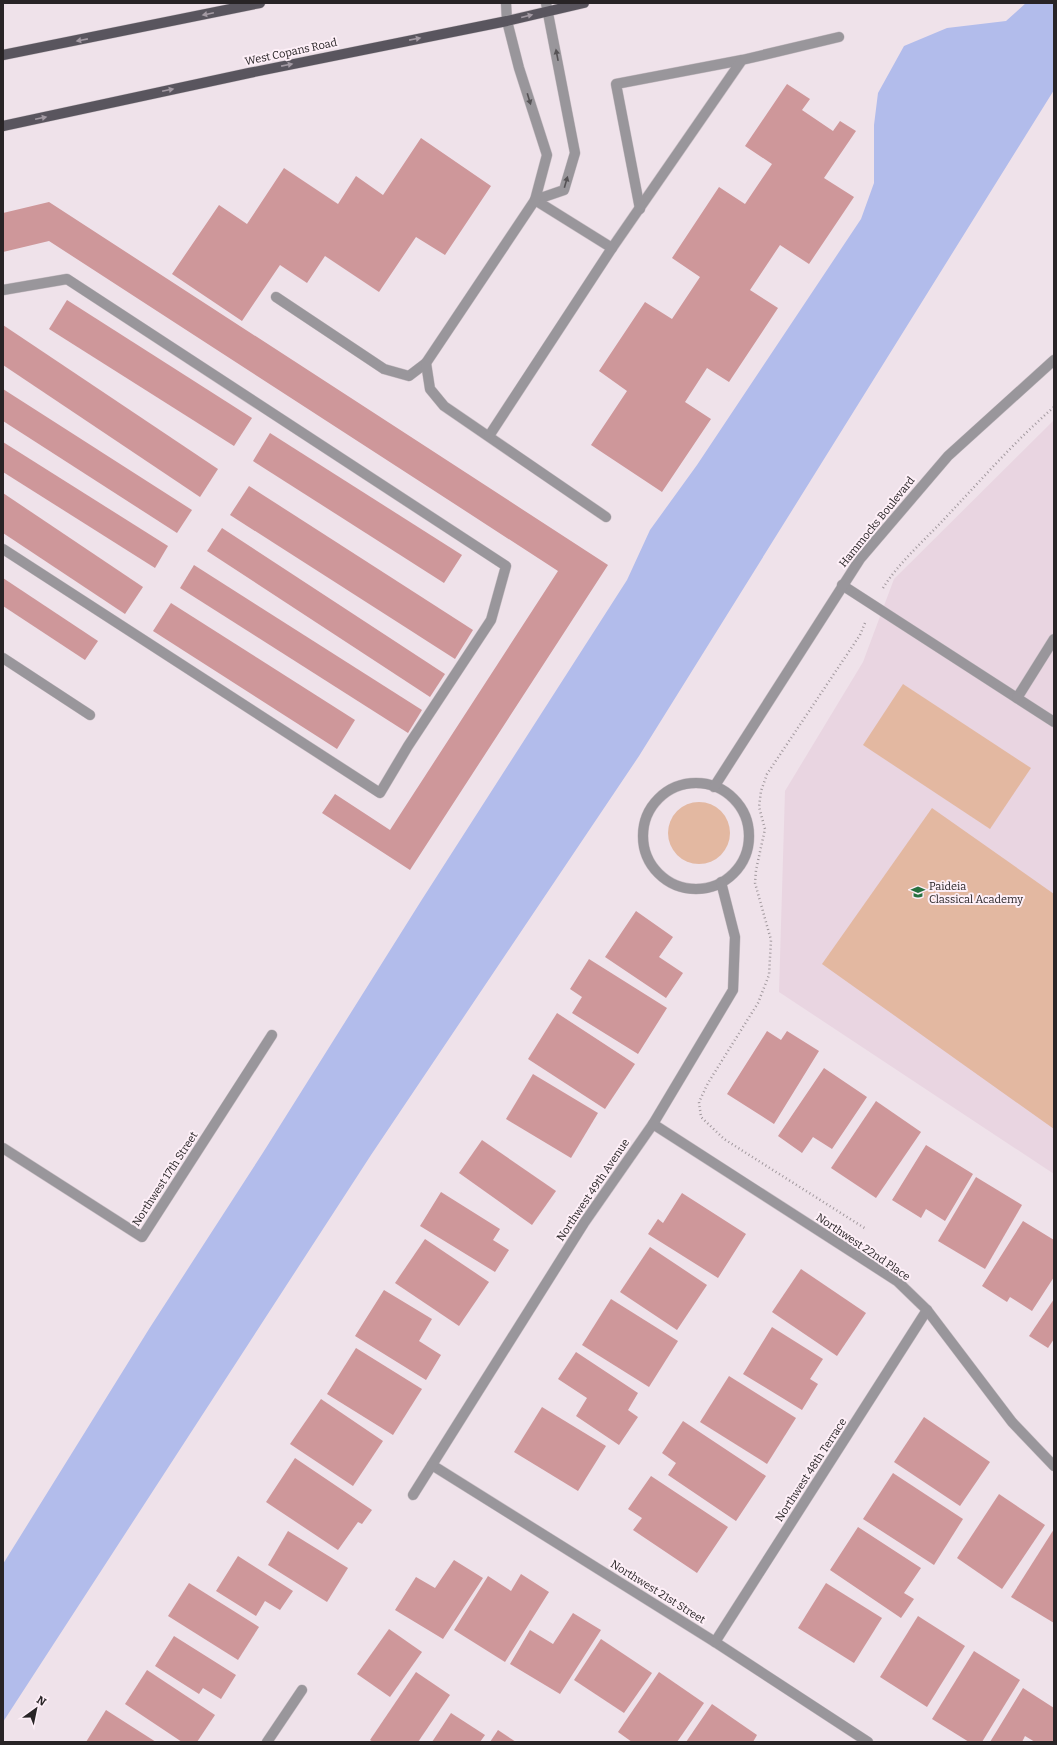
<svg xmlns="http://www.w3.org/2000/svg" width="1057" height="1745" viewBox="0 0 1057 1745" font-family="Bitter,serif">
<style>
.built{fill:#e9d5e1}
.green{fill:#e3b8a1}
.water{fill:#b2bceb}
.building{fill:#ce979a}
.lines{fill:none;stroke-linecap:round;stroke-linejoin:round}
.minor-casing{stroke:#cbc0c7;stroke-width:11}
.major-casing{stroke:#cbc0c7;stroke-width:11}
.path{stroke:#a1989d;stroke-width:2.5;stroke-dasharray:1 3;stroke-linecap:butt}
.minor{stroke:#99969b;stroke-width:10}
.major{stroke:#59555e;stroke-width:10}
.oneway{fill:#a39aa3}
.oneway2{fill:#555255}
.labels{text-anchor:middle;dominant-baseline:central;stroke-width:4;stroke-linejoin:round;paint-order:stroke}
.street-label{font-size:11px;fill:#282426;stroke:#fdeff7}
.poi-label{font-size:11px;fill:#282426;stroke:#fdeff7;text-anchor:start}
</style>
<rect width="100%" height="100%" fill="#efe2ea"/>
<polygon class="built" points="1054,420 1054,1174 779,992 785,791 863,662 894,579"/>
<g class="green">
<polygon points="903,684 1031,768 990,829 863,745"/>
<circle cx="699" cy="833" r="31"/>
<polygon points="932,808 1054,894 1054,1129 822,964"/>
</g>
<polygon class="water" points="1026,3 1054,3 1054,90 639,756 371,1155 3,1722 3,1564 149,1329 264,1151 421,901 627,580 650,530 697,465 861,219 874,183 874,125 878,93 904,46 947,28 1006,21"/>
<g class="building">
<polygon points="787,84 810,99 802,110 833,131 840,121 856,131 824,178 854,197 809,264 780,245 750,290 778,308 729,382 707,368 685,402 711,419 662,492 591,445 627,391 599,371 645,302 672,319 700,277 672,258 719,187 745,204 772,164 745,146"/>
<polygon points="421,138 491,186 445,255 416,237 379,292 325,256 307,283 280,265 242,321 172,274 219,205 247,224 284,168 338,204 356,176 383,195"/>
<polygon points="49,202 608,565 410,870 322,813 335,794 390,830 558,571 49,241 3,252 3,213"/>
<polygon points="67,300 252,418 234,446 49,329"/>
<polygon points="3,325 218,469 200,497 3,365"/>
<polygon points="3,389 192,510 177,533 3,421"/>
<polygon points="270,433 462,555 444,583 253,461"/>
<polygon points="3,442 168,546 155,568 3,472"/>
<polygon points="249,486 473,630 455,659 230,515"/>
<polygon points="3,493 143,587 125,614 3,533"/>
<polygon points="222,528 445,674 430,697 207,551"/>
<polygon points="194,565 422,710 408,733 180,588"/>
<polygon points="3,578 98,641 85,660 3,606"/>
<polygon points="171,603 355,720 337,749 153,631"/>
<polygon points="636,911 673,937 659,957 683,973 666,998 605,957"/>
<polygon points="589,959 667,1008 638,1054 572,1013 582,997 570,989"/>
<polygon points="557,1013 635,1064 605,1109 528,1059"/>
<polygon points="767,1031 781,1040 787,1031 819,1051 774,1124 727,1094"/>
<polygon points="824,1068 867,1097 832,1149 813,1137 802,1153 778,1136"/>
<polygon points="533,1074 598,1113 571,1158 506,1119"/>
<polygon points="876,1101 921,1132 876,1198 831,1168"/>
<polygon points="482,1140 556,1191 532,1225 459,1173"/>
<polygon points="926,1145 973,1174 945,1221 926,1209 921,1218 892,1200"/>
<polygon points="976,1177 1022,1205 985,1269 938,1241"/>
<polygon points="441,1192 500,1229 493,1240 509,1250 495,1272 420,1226"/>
<polygon points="682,1193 746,1234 718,1278 648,1234 658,1219 663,1223"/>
<polygon points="1023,1221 1054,1240 1054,1277 1032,1311 1010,1297 1007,1302 982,1286"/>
<polygon points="425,1239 489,1282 459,1326 395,1283"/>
<polygon points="650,1247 707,1285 677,1330 620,1292"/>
<polygon points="801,1269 866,1313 837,1356 772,1312"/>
<polygon points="384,1290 432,1319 419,1341 441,1355 426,1380 355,1336"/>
<polygon points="611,1299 678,1341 649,1387 582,1345"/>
<polygon points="1054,1299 1054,1339 1048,1348 1029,1336"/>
<polygon points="772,1327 823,1359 810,1379 818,1384 802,1410 743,1374"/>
<polygon points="356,1348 422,1389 393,1435 327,1394"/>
<polygon points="576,1352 638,1393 628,1410 638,1417 619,1445 576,1416 587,1398 558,1379"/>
<polygon points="729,1376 796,1418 767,1464 700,1422"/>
<polygon points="321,1399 383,1441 353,1486 290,1444"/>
<polygon points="542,1407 606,1446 578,1491 514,1452"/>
<polygon points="924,1417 990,1462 960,1506 894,1462"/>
<polygon points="683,1421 766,1476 736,1521 668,1475 676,1463 662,1453"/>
<polygon points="295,1458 372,1510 362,1524 358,1522 338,1550 266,1502"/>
<polygon points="893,1473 963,1519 934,1565 863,1519"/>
<polygon points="651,1476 728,1527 697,1573 633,1530 642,1518 628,1509"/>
<polygon points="999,1494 1045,1525 1002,1589 957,1558"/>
<polygon points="858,1527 921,1568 904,1593 914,1599 901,1618 830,1570"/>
<polygon points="1054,1529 1054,1623 1011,1597"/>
<polygon points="288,1531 348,1568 327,1602 268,1565"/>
<polygon points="238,1556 293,1591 280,1610 265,1601 256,1616 216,1591"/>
<polygon points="454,1560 483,1578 443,1639 395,1610 416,1577 435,1588"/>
<polygon points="521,1574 549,1592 505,1662 454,1630 488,1576 511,1591"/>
<polygon points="189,1583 259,1627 238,1660 168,1616"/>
<polygon points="826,1583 882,1618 854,1663 798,1628"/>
<polygon points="573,1613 601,1630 560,1694 510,1664 530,1630 553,1644"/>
<polygon points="918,1616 965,1646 927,1707 880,1677"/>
<polygon points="389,1629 422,1652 390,1697 357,1674"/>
<polygon points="174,1636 236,1675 221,1699 203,1688 199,1694 155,1666"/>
<polygon points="601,1639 652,1673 624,1713 574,1680"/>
<polygon points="974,1651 1020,1680 982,1742 969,1742 932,1719"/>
<polygon points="147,1670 215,1715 197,1742 182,1742 125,1704"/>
<polygon points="416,1672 450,1695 418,1742 373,1742 370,1740"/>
<polygon points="659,1672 704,1703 677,1742 632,1742 618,1732"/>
<polygon points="1023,1688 1054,1708 1054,1742 1035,1742 1025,1736 1022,1742 990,1742"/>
<polygon points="712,1704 757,1735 753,1742 686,1742"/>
<polygon points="106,1710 156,1742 86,1742"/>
<polygon points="451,1713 485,1735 480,1742 432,1742"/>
<polygon points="498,1730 516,1742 490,1742"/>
</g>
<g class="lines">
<defs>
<g id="minor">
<polyline points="535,200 564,190 575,153 546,3"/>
<polyline points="535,200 612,248"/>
<polyline points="640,209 616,84 742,60"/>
<polyline points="3,290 67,279 506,566 491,620 408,746 380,793 3,549"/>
<polyline points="276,297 384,369 409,376 426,363 535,200 547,155 519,68 507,21 506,3"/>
<polyline points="426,363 430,389 444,406 606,517"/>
<polyline points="489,436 612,248 742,60 839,37"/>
<polyline points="842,585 1054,722"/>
<polyline points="3,658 90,715"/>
<polyline points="1017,698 1054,639"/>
<circle cx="696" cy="836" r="53"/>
<polyline points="714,787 860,559 948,456 1054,360"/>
<polyline points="653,1124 897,1281 927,1310 1012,1422 1054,1466"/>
<polyline points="3,1148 142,1237 272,1035"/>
<polyline points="432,1465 715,1642 868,1742"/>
<polyline points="413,1495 584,1223 653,1124 733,990 735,937 721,882"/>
<polyline points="715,1642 927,1310"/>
<polyline points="267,1742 302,1690"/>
</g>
<g id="major">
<polyline points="3,55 260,3"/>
<polyline points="3,126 249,73 507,21 584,3"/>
</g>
</defs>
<use href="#minor" class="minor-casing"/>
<use href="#major" class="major-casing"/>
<g class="path">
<path d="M883 588C900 561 926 539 948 515 982 479 1016 440 1054 407"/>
<polyline points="865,623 860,635 767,774 761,791 759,807 765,829 756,870 755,883 771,940 769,975 758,1003 708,1083 699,1102 701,1117 724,1139 866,1229"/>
</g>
<use href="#minor" class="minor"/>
<use href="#major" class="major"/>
</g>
<defs><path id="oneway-solid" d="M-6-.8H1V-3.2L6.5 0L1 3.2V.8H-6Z"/></defs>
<g class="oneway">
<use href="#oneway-solid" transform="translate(208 14) rotate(168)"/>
<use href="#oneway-solid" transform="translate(527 16) rotate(-14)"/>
<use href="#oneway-solid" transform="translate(415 39) rotate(-11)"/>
<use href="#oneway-solid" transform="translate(82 40) rotate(169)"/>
<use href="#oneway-solid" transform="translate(287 65) rotate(-11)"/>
<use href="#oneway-solid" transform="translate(168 90) rotate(-12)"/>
<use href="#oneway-solid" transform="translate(41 118) rotate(-12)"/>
</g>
<g class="oneway2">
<use href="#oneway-solid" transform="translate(557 55) rotate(-101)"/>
<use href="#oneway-solid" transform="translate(529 99) rotate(73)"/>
<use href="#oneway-solid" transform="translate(566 182) rotate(-74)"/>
</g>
<defs>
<symbol id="school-bare" viewBox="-9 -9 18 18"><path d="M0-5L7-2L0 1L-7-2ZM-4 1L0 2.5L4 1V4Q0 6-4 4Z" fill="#28713f" stroke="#fdeff7" stroke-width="2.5" paint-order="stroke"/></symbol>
</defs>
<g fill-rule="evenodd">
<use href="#school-bare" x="908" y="882" width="20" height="20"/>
</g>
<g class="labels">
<g class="street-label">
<text transform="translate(291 52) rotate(-12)">West Copans Road</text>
<text transform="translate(877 522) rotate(-51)">Hammocks Boulevard</text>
<text transform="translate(165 1179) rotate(-57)">Northwest 17th Street</text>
<text transform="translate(593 1190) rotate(-56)">Northwest 49th Avenue</text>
<text transform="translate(863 1247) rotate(34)">Northwest 22nd Place</text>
<text transform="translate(811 1470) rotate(-57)">Northwest 48th Terrace</text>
<text transform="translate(658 1592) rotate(32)">Northwest 21st Street</text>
</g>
<g class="poi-label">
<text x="929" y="886">Paideia<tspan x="929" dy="13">Classical Academy</tspan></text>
</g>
</g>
<rect width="1057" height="1745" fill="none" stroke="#282426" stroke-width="8"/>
<g transform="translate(36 1709) rotate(33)" stroke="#fdeff7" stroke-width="3" paint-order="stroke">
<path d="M0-3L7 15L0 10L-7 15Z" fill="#282426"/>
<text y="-6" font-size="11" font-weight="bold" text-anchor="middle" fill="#282426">N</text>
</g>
</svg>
